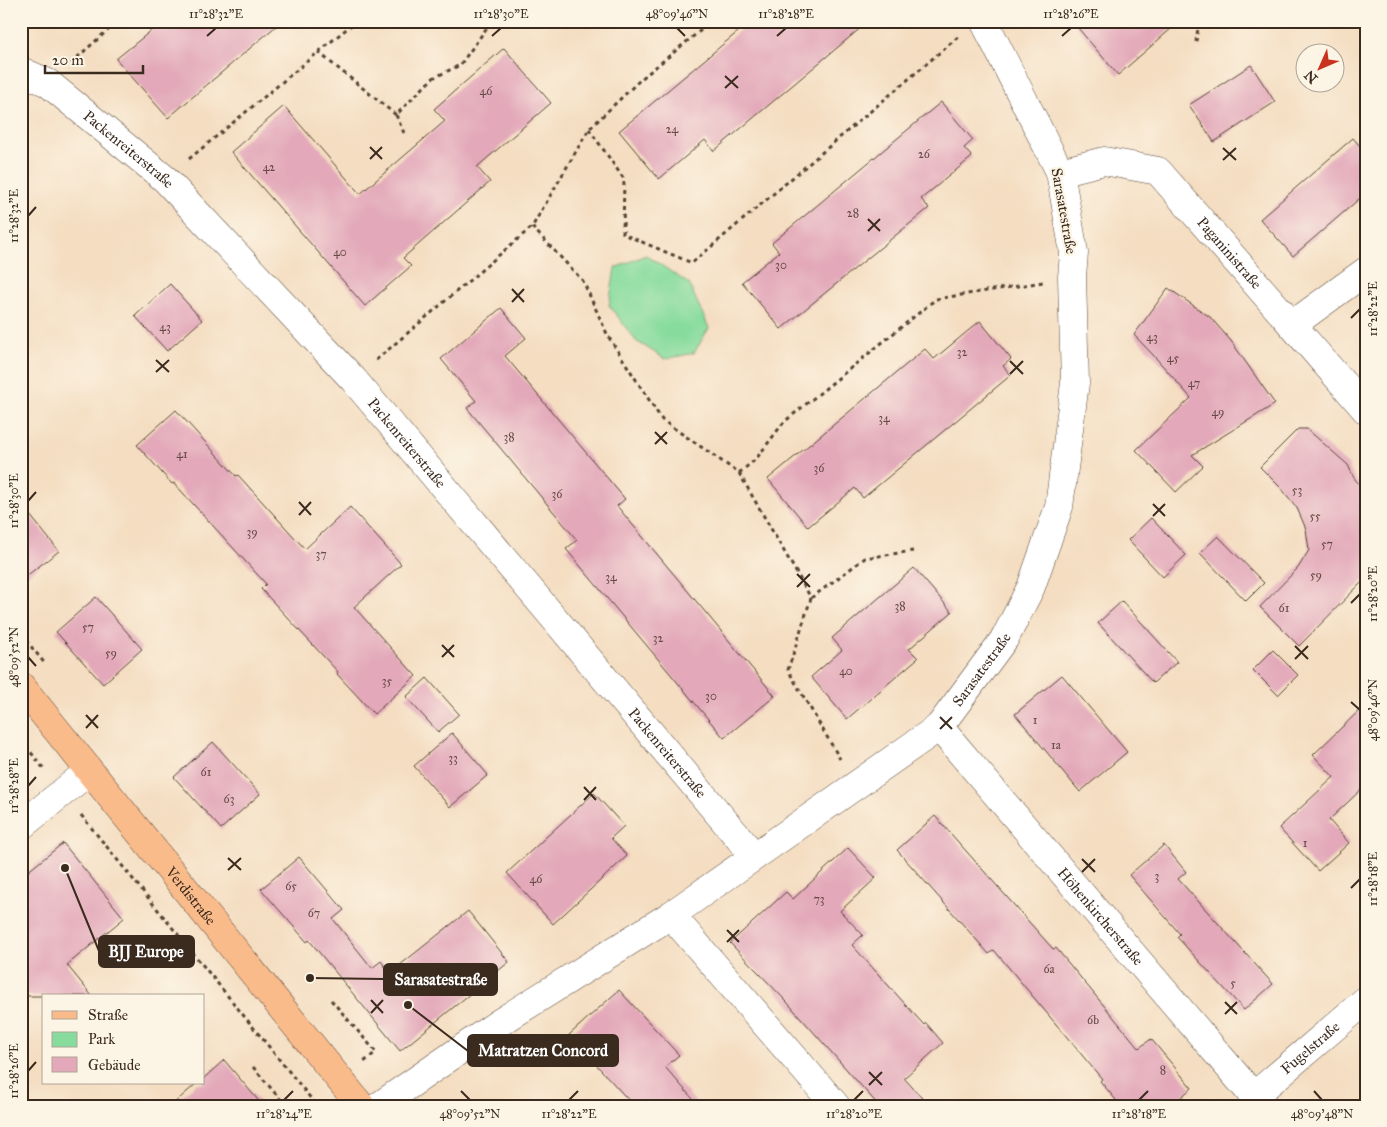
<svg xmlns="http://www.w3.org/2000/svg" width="1387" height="1127" viewBox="0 0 1387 1127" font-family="'IM FELL Great Primer',serif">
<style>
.green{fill:#86db9d;stroke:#60825e}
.building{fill:#e3a9ba}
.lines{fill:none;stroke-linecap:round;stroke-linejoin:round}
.minor-casing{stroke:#574536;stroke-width:29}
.major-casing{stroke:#574536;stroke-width:29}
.path{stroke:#574536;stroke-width:3;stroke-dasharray:4 4;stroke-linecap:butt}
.minor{stroke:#fff;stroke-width:28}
.major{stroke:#fabb8b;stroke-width:28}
.ticks{fill:none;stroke:#3b2a1e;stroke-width:2}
.labels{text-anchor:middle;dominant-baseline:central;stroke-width:4.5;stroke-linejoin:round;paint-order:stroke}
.number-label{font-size:12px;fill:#654a45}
.street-label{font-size:15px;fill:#3b2a1e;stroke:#fcf5e5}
.leader{fill:none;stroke:#3b2a1e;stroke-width:2}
.callout-dot{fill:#3b2a1e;stroke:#fcf5e5;stroke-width:2}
.callout{fill:#3b2a1e;stroke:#3b2a1e;stroke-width:2}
.callout-label{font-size:16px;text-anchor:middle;font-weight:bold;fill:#fff}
.neatline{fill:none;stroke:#3b2a1e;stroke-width:2}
.ticks-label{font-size:12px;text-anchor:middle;fill:#3b2a1e}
</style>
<rect width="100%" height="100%" fill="#fcf5e5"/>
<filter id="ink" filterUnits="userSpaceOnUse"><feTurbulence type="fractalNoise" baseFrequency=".02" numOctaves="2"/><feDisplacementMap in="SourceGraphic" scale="10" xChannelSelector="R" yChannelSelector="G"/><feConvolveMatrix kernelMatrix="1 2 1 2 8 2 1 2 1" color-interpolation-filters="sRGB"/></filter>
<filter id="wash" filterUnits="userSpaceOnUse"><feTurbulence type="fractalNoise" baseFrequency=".0096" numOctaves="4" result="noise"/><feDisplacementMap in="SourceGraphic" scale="20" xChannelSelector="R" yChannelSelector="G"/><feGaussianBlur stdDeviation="1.12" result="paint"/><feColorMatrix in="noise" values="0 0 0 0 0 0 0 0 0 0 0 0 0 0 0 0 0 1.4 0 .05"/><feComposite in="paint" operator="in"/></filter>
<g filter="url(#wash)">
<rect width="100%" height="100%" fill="#f4ddc1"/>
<polygon class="green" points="646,255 689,284 709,328 694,353 665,359 636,341 609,305 615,268"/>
<g id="blocks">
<g class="building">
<polygon points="163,21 282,21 168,118 116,59"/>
<polygon points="751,21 869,21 714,151 705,140 659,179 619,131"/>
<polygon points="1072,21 1180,21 1118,75"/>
<polygon points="504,48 551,103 477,167 490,182 403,258 411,266 365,306 231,152 284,106 360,194 445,121 434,109"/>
<polygon points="1251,65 1275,102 1214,142 1189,105"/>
<polygon points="941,102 973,140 964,148 972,157 921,199 929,208 781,329 742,282 779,252 772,243"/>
<polygon points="1353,138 1366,153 1366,193 1293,256 1260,219"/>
<polygon points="170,284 202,320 167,351 135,316"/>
<polygon points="1168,288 1210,317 1231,341 1275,404 1192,455 1203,466 1176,492 1136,450 1191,398 1155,357 1134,335"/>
<polygon points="501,308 526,338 505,356 625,499 617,506 775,696 724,738 566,549 577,540 467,408 476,401 441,359"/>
<polygon points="980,321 1011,359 1003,366 1011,375 863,498 855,488 808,527 768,479 925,349 934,359"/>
<polygon points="176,410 236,476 238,475 305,549 350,507 401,564 354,607 416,676 374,714 337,674 338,672 261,589 266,584 174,483 172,484 137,445"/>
<polygon points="1298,429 1307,429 1348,465 1354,478 1366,492 1366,578 1299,646 1260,607 1298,568 1309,550 1306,529 1297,508 1281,488 1260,467"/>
<polygon points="21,504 59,551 21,580"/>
<polygon points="1151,518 1186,555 1163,577 1128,540"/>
<polygon points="1218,536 1264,583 1246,601 1200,553"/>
<polygon points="914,568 952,612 909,649 918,658 847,719 811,677 842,650 832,638"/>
<polygon points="96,597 142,649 103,684 56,632"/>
<polygon points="1122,601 1177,662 1153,683 1098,623"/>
<polygon points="1273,650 1298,675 1278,695 1253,670"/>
<polygon points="1062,675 1127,752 1080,792 1015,714"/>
<polygon points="427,678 459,714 438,732 406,697"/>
<polygon points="1366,704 1366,785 1329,820 1349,843 1318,871 1279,828 1334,777 1313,755"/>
<polygon points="452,733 488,775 450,807 414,766"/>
<polygon points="213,742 260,794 221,829 174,777"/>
<polygon points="594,793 624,826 611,838 627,856 553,924 507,873"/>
<polygon points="935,816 1053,949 1056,948 1139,1048 1151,1039 1192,1088 1170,1106 1121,1106 1100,1081 1102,1079 994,950 989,954 897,850"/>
<polygon points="63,843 124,918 67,965 92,996 21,996 21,877"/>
<polygon points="1164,845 1186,872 1178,879 1273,984 1244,1010 1177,937 1180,934 1129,875"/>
<polygon points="848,848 876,878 840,911 863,935 852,945 924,1025 926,1023 943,1043 904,1078 929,1106 879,1106 786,1001 730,943 786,892 793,899"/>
<polygon points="299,857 344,910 333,919 372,968 381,961 390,973 468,911 509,962 400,1051 309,940 307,942 261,889"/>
<polygon points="619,990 679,1055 665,1067 699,1106 634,1106 569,1035"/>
<polygon points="224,1060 263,1106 171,1106 197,1083 204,1083 204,1078"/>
</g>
</g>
</g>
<g filter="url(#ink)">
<use href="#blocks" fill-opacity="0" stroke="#574536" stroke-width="1"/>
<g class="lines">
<defs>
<g id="minor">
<path id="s1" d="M21 71 48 83 165 179 353 379 754 856"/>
<path id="s2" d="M1060 172 1104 161 1158 171 1366 410"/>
<polyline points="1292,325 1366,271"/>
<path id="s3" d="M939 727 1262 1106"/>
<polyline points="21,826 89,771"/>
<polyline points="671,915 836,1106"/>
<path id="s4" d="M1254 1096 1366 1000"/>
<path id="s5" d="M379 1106 499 1023 671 915 939 727 1005 638 1031 587 1059 507 1075 383 1072 277 1074 253 1060 172 984 21"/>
</g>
<g id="major">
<path id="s6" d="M21 686 361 1106"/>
</g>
</defs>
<use href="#minor" class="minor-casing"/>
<use href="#major" class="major-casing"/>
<g class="path">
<polyline points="489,21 568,27 592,21"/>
<polyline points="1196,42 1199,21"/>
<polyline points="318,52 396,115 433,78 460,65 491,22"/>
<polyline points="71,63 118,21"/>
<polyline points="396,115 404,133"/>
<polyline points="589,129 624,179 623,234 692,263 958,37"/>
<polyline points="189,159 356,21"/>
<polyline points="532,227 583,281 608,336 662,420 739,473 811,598 788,670 840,759"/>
<polyline points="376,360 532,227 589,129 641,79 712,21"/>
<polyline points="739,473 756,459 784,422 936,299 1043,282"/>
<polyline points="811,598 865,558 913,551"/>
<polyline points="21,634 46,665"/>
<polyline points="21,740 44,769"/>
<polyline points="81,815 317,1106"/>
<polyline points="331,1000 376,1052 364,1062"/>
<polyline points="253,1067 286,1106"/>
</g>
<use href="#minor" class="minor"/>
<use href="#major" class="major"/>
</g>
</g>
<path class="ticks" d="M677 28 685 36M207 36 216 28M492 36 501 28M777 36 786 28M1062 36 1071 28M725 76 738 88M725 88 738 76M370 147 382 159M1223 148 1236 160M370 159 382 147M1223 160 1236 148M28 216 36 207M868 219 880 231M868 231 880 219M512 289 524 302M512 302 524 289M1351 318 1360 309M156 360 169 372M1010 361 1023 374M156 372 169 360M1010 374 1023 361M655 432 667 444M655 444 667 432M28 501 36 492M299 502 311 515M1153 504 1165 516M299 515 311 502M1153 516 1165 504M797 574 810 587M797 587 810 574M1351 603 1360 594M442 645 454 657M1295 646 1308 659M28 657 36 666M442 657 454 645M1295 659 1308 646M1351 702 1360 710M86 715 98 728M940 717 952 729M86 728 98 715M940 729 952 717M28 786 36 777M584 787 596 800M584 800 596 787M228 858 241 870M1082 859 1095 872M228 870 241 858M1082 872 1095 859M1351 888 1360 879M727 930 739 942M727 942 739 930M371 1000 383 1013M1225 1002 1237 1014M371 1013 383 1000M1225 1014 1237 1002M28 1071 36 1062M869 1072 882 1085M869 1085 882 1072M461 1091 470 1100M1314 1091 1322 1100M284 1100 293 1091M569 1100 578 1091M854 1100 863 1091M1139 1100 1148 1091"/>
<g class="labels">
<g class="number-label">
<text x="486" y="91">46</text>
<text x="672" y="129">24</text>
<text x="924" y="154">26</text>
<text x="269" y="167">42</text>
<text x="853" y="213">28</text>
<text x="340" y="252">40</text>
<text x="781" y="265">30</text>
<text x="165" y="327">43</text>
<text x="1152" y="337">43</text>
<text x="962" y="352">32</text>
<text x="1173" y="358">45</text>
<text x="1194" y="383">47</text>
<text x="1218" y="412">49</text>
<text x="884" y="418">34</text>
<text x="509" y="437">38</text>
<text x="182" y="454">41</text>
<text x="819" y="468">36</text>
<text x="1297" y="490">53</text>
<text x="557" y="494">36</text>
<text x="1315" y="516">55</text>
<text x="252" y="532">39</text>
<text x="1327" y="544">57</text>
<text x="321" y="554">37</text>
<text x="1316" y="575">59</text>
<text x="611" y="577">34</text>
<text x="900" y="606">38</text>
<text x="1284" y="608">61</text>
<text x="88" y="627">57</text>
<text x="658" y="638">32</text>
<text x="111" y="653">59</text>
<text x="846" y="671">40</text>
<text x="387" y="681">35</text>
<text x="711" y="696">30</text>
<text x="1035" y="720">1</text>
<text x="1056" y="745">1a</text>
<text x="453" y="758">33</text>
<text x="206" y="772">61</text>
<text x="229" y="799">63</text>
<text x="1305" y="843">1</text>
<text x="1157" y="876">3</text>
<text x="536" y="879">46</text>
<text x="291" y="886">65</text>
<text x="819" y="899">73</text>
<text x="314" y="913">67</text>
<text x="1049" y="969">6a</text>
<text x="1233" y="983">5</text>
<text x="1093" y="1020">6b</text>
<text x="1163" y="1070">8</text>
</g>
<g class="street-label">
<text stroke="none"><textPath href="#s1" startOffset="134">Packenreiterstraße</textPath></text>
<text transform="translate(1064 211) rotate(80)">Sarasatestraße</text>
<text stroke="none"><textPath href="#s2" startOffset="209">Paganinistraße</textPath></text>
<text stroke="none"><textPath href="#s1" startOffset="539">Packenreiterstraße</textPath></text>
<text stroke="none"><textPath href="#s5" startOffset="748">Sarasatestraße</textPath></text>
<text stroke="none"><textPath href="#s1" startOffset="944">Packenreiterstraße</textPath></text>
<text stroke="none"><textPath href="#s6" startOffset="270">Verdistraße</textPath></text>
<text stroke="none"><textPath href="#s3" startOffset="249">Höhenkircherstraße</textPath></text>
<text stroke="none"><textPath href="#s4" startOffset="74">Fugelstraße</textPath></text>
</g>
</g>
<path class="leader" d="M65 868L99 951M310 978L384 979M408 1005L468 1051"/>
<g class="callout-dot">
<circle cx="65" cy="868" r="5"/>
<circle cx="310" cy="978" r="5"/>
<circle cx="408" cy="1005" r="5"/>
</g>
<g class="callout">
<rect x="99" y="936" width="95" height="31" rx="5"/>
<rect x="384" y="964" width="113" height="31" rx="5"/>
<rect x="468" y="1035" width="150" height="31" rx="5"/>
</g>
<g class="callout-label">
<text x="146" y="957">BJJ Europe</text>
<text x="441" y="985">Sarasatestraße</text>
<text x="543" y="1056">Matratzen Concord</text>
</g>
<rect width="1387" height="1127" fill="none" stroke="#fcf5e5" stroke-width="55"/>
<rect x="42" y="994" width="162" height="90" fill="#fcf5e5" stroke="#afa495"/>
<rect x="52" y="1011" width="25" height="8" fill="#fabb8b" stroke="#afa495"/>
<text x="88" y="1020" font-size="15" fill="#3b2a1e">Straße</text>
<rect x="52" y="1032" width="25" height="15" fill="#86db9d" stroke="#afa495"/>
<text x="88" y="1044" font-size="15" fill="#3b2a1e">Park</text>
<rect x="52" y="1057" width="25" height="15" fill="#e3a9ba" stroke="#afa495"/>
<text x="88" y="1070" font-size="15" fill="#3b2a1e">Gebäude</text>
<g transform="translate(1320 68) rotate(225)"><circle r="24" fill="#fcf5e5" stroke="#afa495"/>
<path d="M0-4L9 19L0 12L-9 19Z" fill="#c8321e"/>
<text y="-8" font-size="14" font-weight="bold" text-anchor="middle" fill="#3b2a1e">N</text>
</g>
<path d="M45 65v8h98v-8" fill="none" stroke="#3b2a1e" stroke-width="2.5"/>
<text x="52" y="65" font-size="15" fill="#3b2a1e" stroke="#fcf5e5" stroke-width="4" paint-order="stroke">20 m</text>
<rect x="28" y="28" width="1332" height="1072" class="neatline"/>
<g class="ticks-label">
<text x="216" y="18">11°28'32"E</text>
<text x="501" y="18">11°28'30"E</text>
<text x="677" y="18">48°09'46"N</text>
<text x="786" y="18">11°28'28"E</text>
<text x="1071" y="18">11°28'26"E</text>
<text transform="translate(14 216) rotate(-90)" y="4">11°28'32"E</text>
<text transform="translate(1373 309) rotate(-90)" y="4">11°28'22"E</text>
<text transform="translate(14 501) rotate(-90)" y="4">11°28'30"E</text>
<text transform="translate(1373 594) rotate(-90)" y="4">11°28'20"E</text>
<text transform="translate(14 657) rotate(-90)" y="4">48°09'52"N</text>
<text transform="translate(1373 710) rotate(-90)" y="4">48°09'46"N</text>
<text transform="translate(14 786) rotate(-90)" y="4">11°28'28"E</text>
<text transform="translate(1373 879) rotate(-90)" y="4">11°28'18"E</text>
<text transform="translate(14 1071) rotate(-90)" y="4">11°28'26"E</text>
<text x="284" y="1118">11°28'24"E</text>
<text x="470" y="1118">48°09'52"N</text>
<text x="569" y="1118">11°28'22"E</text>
<text x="854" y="1118">11°28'20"E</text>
<text x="1139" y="1118">11°28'18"E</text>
<text x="1322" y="1118">48°09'48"N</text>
</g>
</svg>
